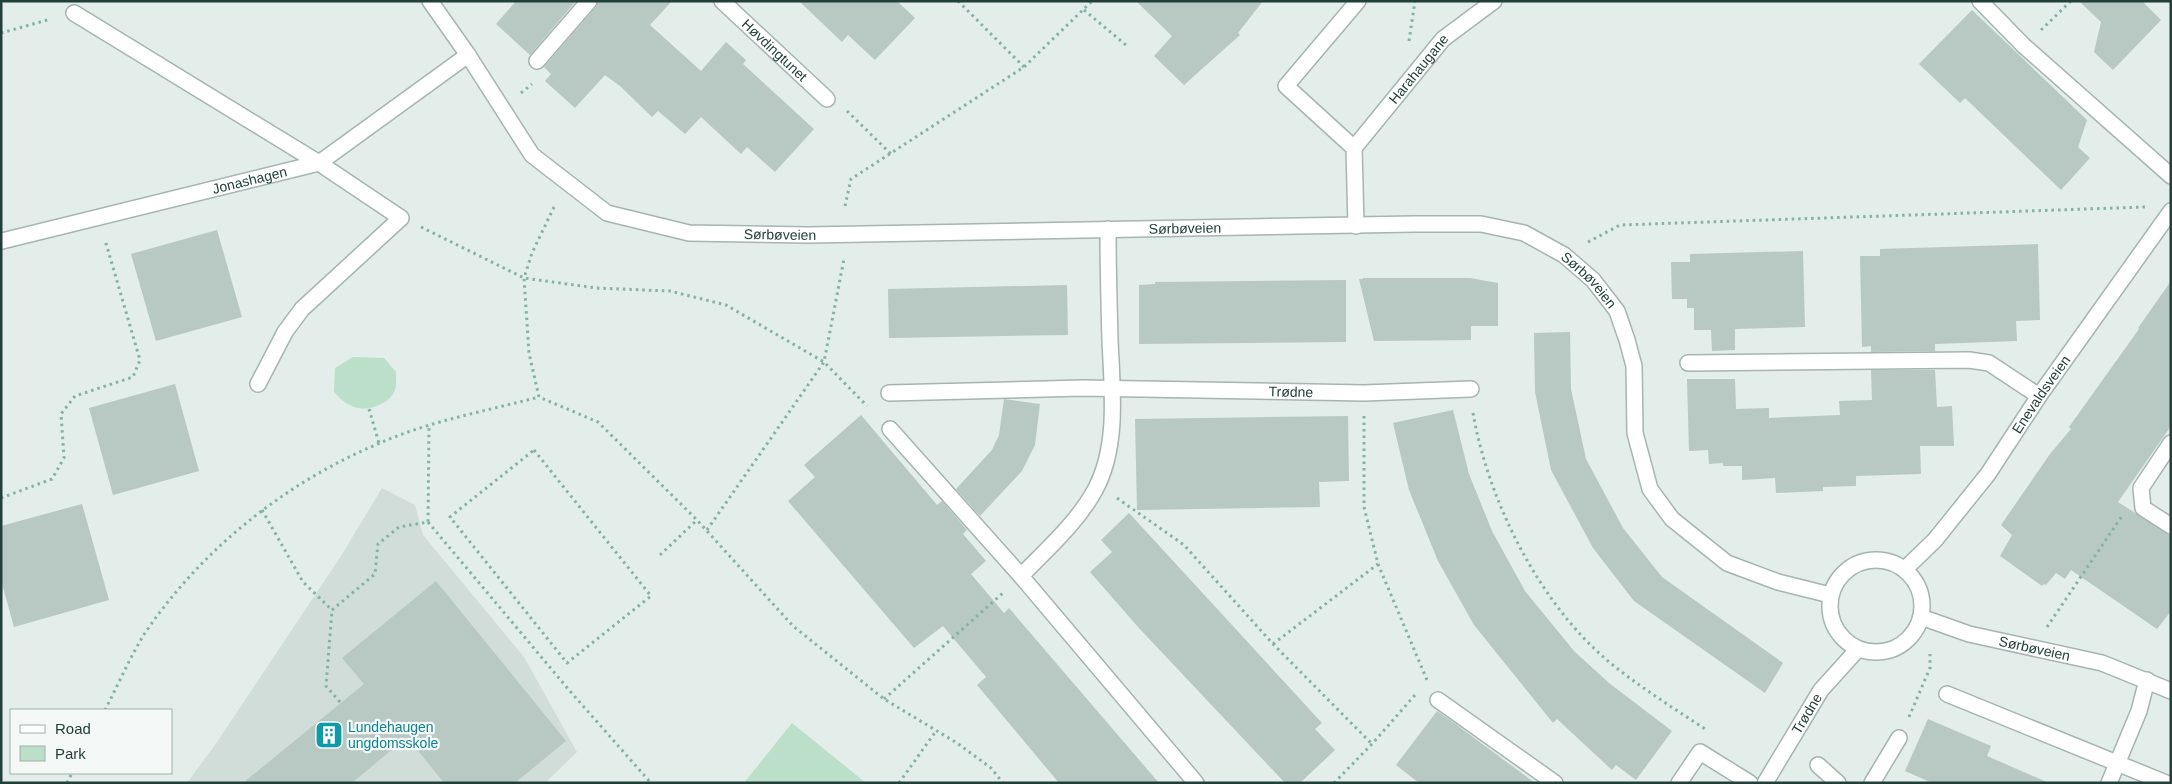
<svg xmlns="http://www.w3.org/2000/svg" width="2172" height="784" viewBox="0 0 2172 784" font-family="Helvetica,sans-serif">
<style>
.built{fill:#d1ddd9}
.green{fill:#bbdfc8}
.building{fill:#b8c8c3}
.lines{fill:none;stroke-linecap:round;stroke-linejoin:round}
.minor-casing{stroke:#a5b5b1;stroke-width:18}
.path{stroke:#83b2a7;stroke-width:3;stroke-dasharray:2.5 4;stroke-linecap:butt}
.minor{stroke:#fff;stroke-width:15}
.labels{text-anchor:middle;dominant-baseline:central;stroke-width:4.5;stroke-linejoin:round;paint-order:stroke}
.street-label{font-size:14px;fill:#223f3a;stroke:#f4f9f7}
.culture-label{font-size:14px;fill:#0d838f;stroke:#f4f9f7;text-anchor:start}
</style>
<rect width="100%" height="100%" fill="#e3ede9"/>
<polygon class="built" points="382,488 415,505 423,535 524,657 577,752 545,783 187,783 215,745 341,556"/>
<g class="green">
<path d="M353 357 384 358 396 372C396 378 397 387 394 392 391 398 386 402 379 405 361 413 347 407 334 392L335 368Z"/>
<polygon points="792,723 866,783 744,783"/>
</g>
<g class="building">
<polygon points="516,1 576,1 530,55 496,24"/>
<polygon points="598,1 672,1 650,25 701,71 726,42 746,60 743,64 814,129 775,172 747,147 741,154 701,117 685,134 658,111 652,117 620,86 605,75 575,108 545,81 551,74 544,67 596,7"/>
<polygon points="799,1 897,1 915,18 875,60 848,35 842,42"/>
<polygon points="1136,1 1263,1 1238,33 1240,35 1184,85 1154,56 1172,36"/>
<polygon points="2079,1 2142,1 2161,20 2113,70 2094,52 2101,22"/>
<polygon points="1972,10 2087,120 2078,147 2090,158 2061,190 1965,98 1960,103 1919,64"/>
<polygon points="217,230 242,317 156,341 131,254"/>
<polygon points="2038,244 2040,320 2016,321 2017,341 1935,344 1935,351 1871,352 1871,346 1862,347 1860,256 1880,256 1880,249"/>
<polygon points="1803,251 1805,327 1735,329 1735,350 1712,351 1711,330 1694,330 1694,308 1687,308 1687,299 1672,299 1671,262 1690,262 1690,254"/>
<polygon points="1363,278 1470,278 1498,283 1498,326 1471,326 1471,340 1374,341 1359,279 1363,279"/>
<polygon points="1346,280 1346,342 1139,344 1139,285 1155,284 1155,282"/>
<polygon points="2171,281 2171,426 2118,502 2171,536 2171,611 2157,629 2071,570 2065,579 2056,573 2046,585 2044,584 2042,586 2000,556 2012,535 2001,525 2050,454 2071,429 2069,427 2139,329 2138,328"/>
<polygon points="1067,285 1068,335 889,338 888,289"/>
<polygon points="1570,332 1571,389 1586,459 1623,528 1662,577 1783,663 1765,693 1634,601 1593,548 1551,470 1535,392 1534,333"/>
<polygon points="1871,370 1935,370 1937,407 1952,406 1954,446 1920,446 1921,474 1856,476 1856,486 1823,487 1823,491 1776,493 1775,478 1742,480 1742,466 1723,466 1723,463 1709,464 1708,450 1689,451 1687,379 1735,379 1736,409 1769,408 1769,418 1840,415 1839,401 1872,400"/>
<polygon points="175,384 199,471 113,495 89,408"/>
<polygon points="1004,399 1040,404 1035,445 1022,471 980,516 956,489 992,450 999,435"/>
<polygon points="1453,410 1469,474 1492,531 1525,591 1574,651 1609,683 1672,731 1636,780 1616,765 1612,770 1557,719 1553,723 1474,625 1438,561 1409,490 1393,423"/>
<polygon points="861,415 937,505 942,501 967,530 963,534 986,561 971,574 1004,613 1009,608 1159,783 1059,783 977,685 986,677 943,626 914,648 788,501 815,477 804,465"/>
<polygon points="1348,416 1349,481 1319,482 1320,507 1137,510 1135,419"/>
<polygon points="82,504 109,600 14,627 1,580 1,526"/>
<polygon points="1129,513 1322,723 1315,729 1335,750 1300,783 1285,783 1138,627 1090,572 1112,552 1101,540"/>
<polygon points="436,581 566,741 515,783 444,783 407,737 352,783 243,783 364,684 342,658"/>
<polygon points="1437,711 1450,720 1535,783 1419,783 1396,765"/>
<polygon points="1928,719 1991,746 1987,756 2049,783 1932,783 1905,771"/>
</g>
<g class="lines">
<defs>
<g id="minor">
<path id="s1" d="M430 1 468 55 532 155 607 213 689 233 808 235 1414 224H1481L1524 233 1564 255 1593 280 1617 311 1627 340 1634 366 1635 433 1650 489 1672 519 1727 563 1778 582 1830 595"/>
<path id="s2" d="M722 1 827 99"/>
<polyline points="1980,1 2024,46 2171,176"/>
<polyline points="74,13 319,163 401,218 302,309 285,332 258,384"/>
<polyline points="537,61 589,1"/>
<path id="s3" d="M1354 148 1443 39 1494 1"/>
<polyline points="1356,226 1354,148 1286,86 1358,1"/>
<path id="s4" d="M2 241 319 163 468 55"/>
<polyline points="1688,363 1969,360 1989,363 2039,396"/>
<path id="s5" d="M889 393 1082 388 1364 393 1471 389"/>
<polyline points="890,429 1021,576 1196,783"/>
<polyline points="2171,443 2141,488 2143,508 2171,526"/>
<circle cx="1876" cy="606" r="46"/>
<path id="s6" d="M1905 569 1935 540 1988 474 2039 396 2171 211"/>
<path d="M1021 576C1047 549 1077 523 1095 490 1119 446 1112 388 1110 340 1109 303 1108 266 1108 229"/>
<path id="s7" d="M1921 617 1969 634 2102 663 2171 691"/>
<polyline points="1947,694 2166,783"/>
<polyline points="1438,700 1555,783"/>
<polyline points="1818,765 1838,783"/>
<polyline points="1679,783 1700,752 1750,783"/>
<path id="s8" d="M1765 783 1821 690 1858 649"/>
<polyline points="1872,783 1899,738"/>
<polyline points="2109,783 2139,711 2147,680"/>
</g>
</defs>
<use href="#minor" class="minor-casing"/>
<g class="path">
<polyline points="958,1 1024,67"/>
<polyline points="1084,10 1126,45"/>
<polyline points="2041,30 2071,1"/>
<polyline points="1,33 51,19"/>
<polyline points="1409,41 1415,1"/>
<polyline points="521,93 532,84"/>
<polyline points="847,111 891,154"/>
<polyline points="845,206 851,179 1024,67 1092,1"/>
<polyline points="554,207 532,253 524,278 529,353 539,397 598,422 697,520 793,626 884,699 957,743 991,768 1003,783"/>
<polyline points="421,227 524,278 596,288 670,291 726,305 824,362 867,406"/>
<polyline points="1588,242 1620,225 2145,207"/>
<polyline points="369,409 379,443"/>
<path d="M1473 413C1488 500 1539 603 1608 661 1638 686 1672 707 1705 729"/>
<polyline points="1364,416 1364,507 1378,564 1427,680"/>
<polygon points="534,450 651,596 567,663 450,517"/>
<polyline points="1,498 52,479 64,458 61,414 75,396 133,377 140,360 105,240"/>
<polyline points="1117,498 1184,545 1273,644 1372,744"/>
<polyline points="262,510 303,582 332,610"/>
<polyline points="428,522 569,690 651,783"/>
<polyline points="707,530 824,362 844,259"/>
<polyline points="660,555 697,520"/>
<polyline points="2047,627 2122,516"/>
<polyline points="1273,644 1378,564"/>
<polyline points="884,699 1004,592"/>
<polyline points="340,702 326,686 332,610 375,574 378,544 399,527 428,522 429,426"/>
<path d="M105 710C118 685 130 657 145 633 202 549 286 482 380 443 430 421 486 411 539 397"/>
<polyline points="1909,717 1930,668 1930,654"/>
<polyline points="67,783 72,773"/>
<polyline points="899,783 936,731"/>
<polyline points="1334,783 1372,744 1415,695"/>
</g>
<use href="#minor" class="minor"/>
</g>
<defs>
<symbol id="building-square" viewBox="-11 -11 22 22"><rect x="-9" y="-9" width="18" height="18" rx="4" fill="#0f9aa8" stroke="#f4f9f7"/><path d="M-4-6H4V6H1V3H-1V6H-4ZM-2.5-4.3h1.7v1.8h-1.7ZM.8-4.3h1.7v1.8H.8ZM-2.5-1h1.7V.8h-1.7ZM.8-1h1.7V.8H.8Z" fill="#fff"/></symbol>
</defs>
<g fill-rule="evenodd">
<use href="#building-square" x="313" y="719" width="32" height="32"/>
</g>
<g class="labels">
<g class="street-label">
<text stroke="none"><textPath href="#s2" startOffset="72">Høvdingtunet</textPath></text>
<text stroke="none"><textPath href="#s3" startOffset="102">Harahaugane</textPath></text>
<text stroke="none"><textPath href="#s4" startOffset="255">Jonashagen</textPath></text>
<text stroke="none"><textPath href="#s1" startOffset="860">Sørbøveien</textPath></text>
<text stroke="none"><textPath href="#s1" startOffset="455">Sørbøveien</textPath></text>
<text stroke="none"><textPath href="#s1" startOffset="1281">Sørbøveien</textPath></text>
<text stroke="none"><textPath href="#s5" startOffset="402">Trødne</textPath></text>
<text stroke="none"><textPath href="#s6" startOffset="222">Enevaldsveien</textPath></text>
<text stroke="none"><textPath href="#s7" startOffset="118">Sørbøveien</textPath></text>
<text stroke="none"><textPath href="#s8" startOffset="81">Trødne</textPath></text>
</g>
<g class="culture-label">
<text x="348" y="727">Lundehaugen<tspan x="348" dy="16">ungdomsskole</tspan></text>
</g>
</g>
<rect width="2172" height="784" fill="none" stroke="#223f3a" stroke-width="5"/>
<rect x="10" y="709" width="162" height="65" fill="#f4f9f7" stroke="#a0afab"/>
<rect x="20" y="725" width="25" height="8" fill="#ffffff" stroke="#a0afab"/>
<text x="55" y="734" font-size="15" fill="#223f3a">Road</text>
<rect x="20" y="746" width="25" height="15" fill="#bbdfc8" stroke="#a0afab"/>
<text x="55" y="759" font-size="15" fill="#223f3a">Park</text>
</svg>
